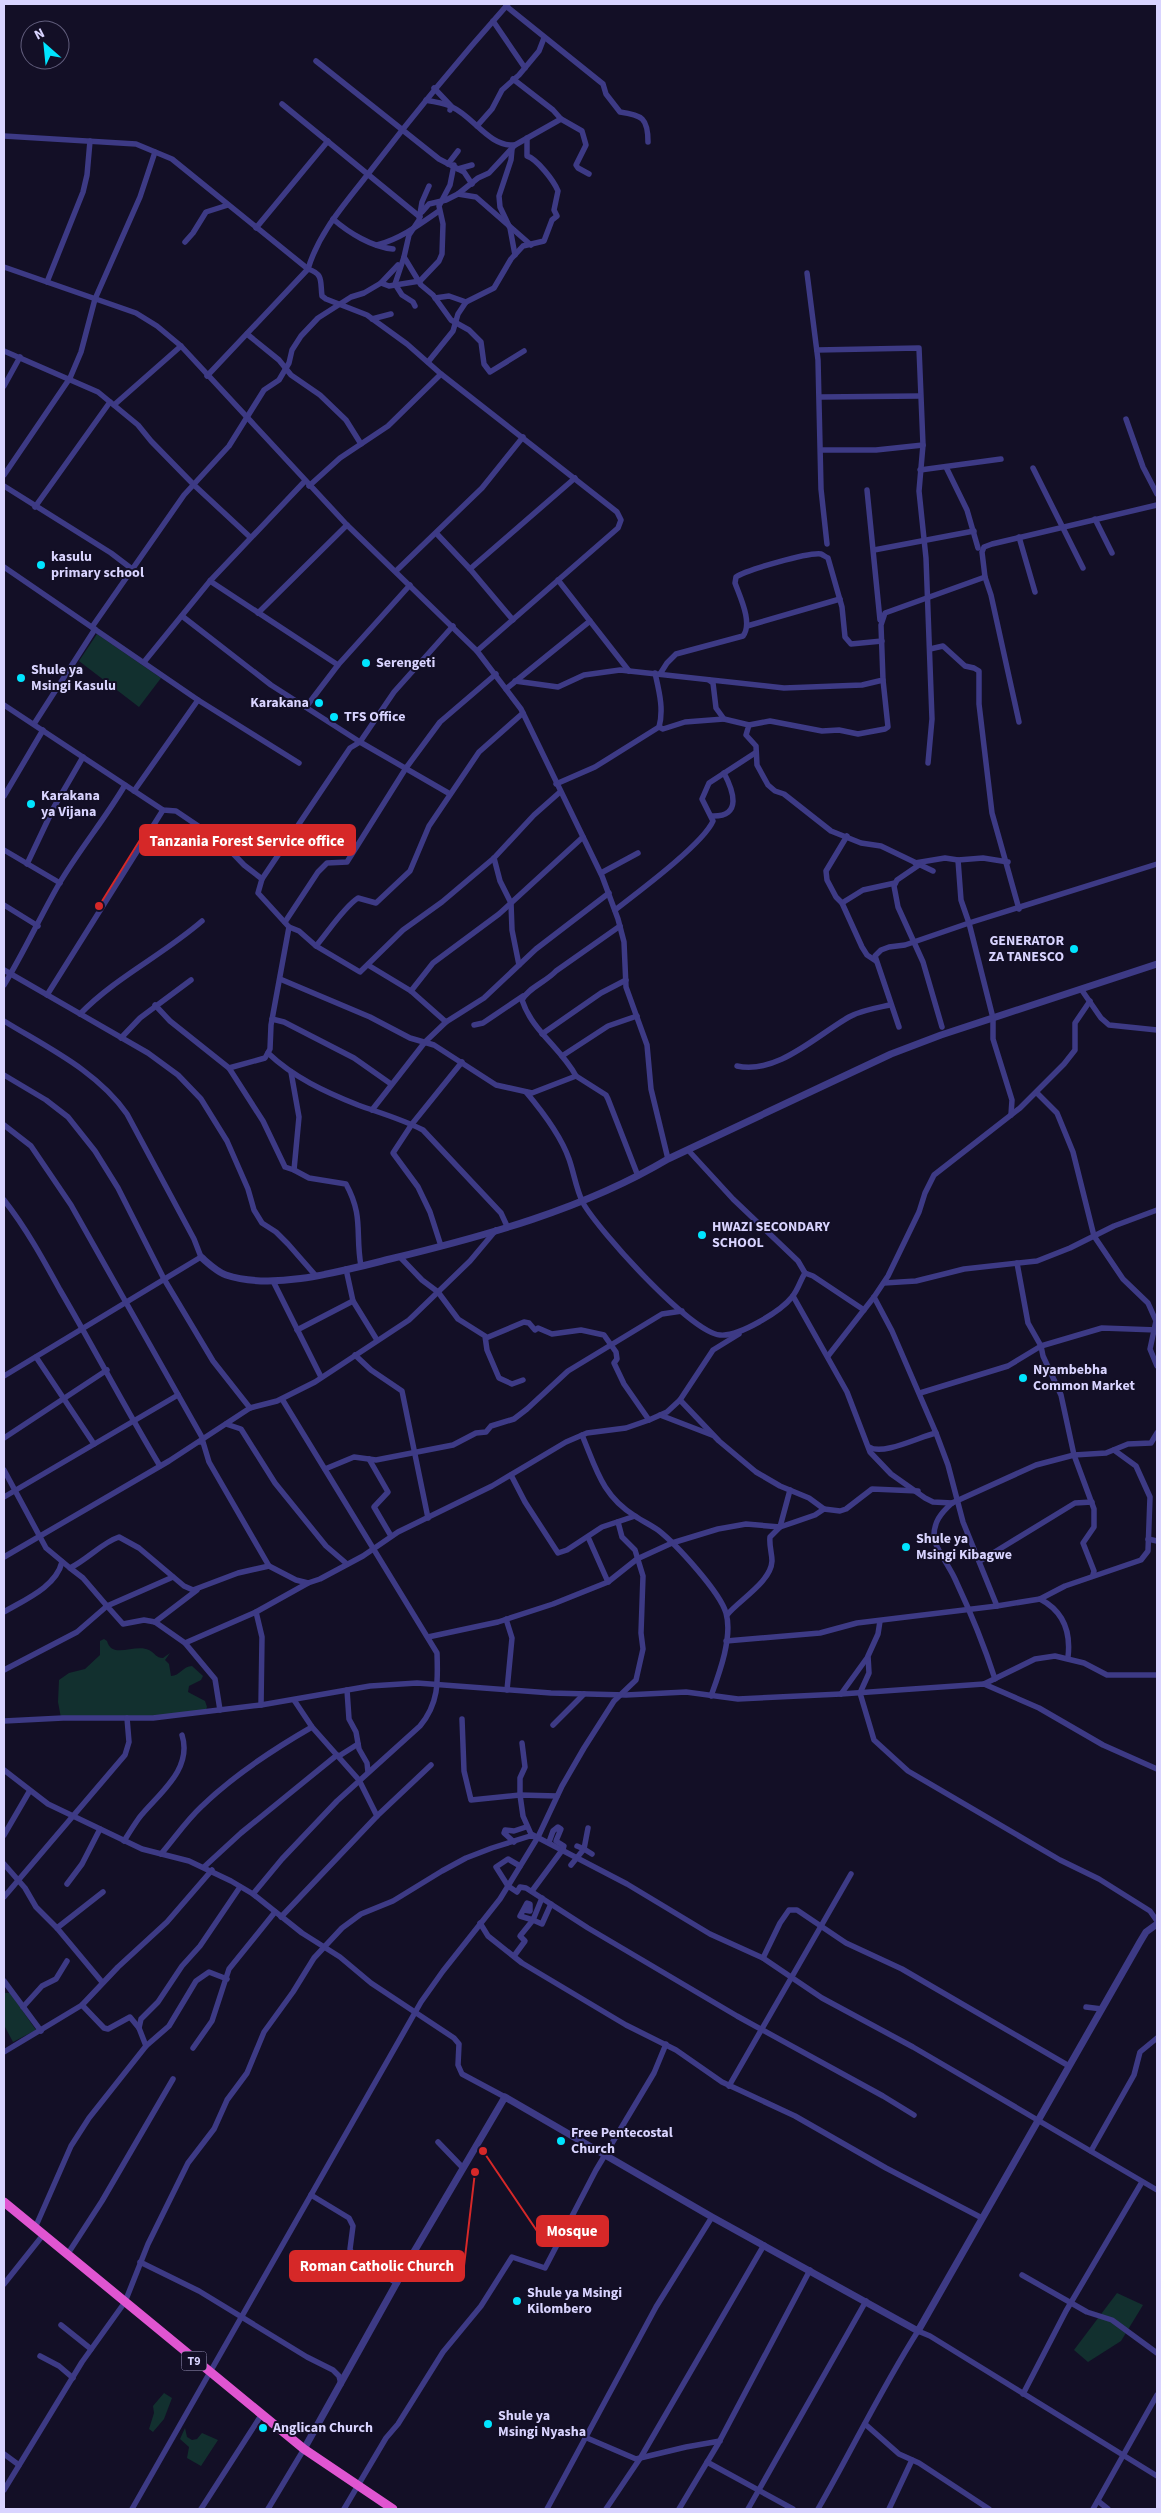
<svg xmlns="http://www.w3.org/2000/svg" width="1161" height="2513" viewBox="0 0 1161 2513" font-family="'Source Sans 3',sans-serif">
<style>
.green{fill:#12302f}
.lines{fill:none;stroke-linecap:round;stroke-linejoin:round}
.minor{stroke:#3d3a85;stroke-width:5.5}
.tertiary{stroke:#3d3a85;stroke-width:7}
.trunk{stroke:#e055d1;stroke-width:9}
.poi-dot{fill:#00e5ff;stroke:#130f26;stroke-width:2}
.labels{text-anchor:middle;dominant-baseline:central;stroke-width:4;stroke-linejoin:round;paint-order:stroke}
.shield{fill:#130f26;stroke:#9e99be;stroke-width:1}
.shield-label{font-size:12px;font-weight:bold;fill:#d9d4ff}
.poi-label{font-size:14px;font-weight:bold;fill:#d9d4ff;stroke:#130f26;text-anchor:start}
.leader{fill:none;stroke:#d62828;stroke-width:2}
.callout-dot{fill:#d62828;stroke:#130f26;stroke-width:2}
.callout{fill:#d62828;stroke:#d62828;stroke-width:2}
.callout-label{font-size:15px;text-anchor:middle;font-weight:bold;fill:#fff}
</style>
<rect width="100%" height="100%" fill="#130f26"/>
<g class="green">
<polygon points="97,634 161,678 139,707 79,661"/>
<path d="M104 1639 107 1641C112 1660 135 1643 149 1650 155 1653 156 1658 163 1658L170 1653 165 1660 169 1664 171 1676C180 1676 183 1666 192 1666L203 1676 201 1680 189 1686 188 1692 205 1701 207 1707 205 1712 153 1718H61L58 1702 59 1680 69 1673 85 1669 100 1655V1641Z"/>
<polygon points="5,1993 10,1993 36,2030 13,2042 4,2025"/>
<polygon points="1117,2293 1143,2305 1121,2341 1088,2362 1074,2350"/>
<polygon points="164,2393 172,2398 164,2419 153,2432 149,2429 154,2413 153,2406"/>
<polygon points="185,2428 187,2437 192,2440 197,2439 202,2433 218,2440 201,2466 187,2458 189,2447 180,2439"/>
</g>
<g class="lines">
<g class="minor">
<path d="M506 6 603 84 606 94 620 112C642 115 648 118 648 142"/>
<polyline points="493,21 525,68"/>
<polyline points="316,61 439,159 464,172 472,184"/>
<polyline points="513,79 553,110 561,119 582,131 586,145 576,165 578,168 589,174"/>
<polyline points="434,88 451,106 450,110"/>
<path d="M426 100C434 102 445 103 452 107 474 117 489 147 515 145"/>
<polyline points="282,104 420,217"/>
<polyline points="477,126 492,109 502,90 519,75 539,51 544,38"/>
<path d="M4 136 136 144 172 159 308 269C324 274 320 282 322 296L326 299 367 315 407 344 441 374"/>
<polyline points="512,149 511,160 499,196 500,207 510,228 515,255"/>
<polyline points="448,164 458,151"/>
<polyline points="458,169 472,165"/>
<polyline points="429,186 422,202 419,220 409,235 404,257 421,285 433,295 451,320 469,330 481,342 484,364 490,372 524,351"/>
<polyline points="458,194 476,197 531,245"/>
<polyline points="422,212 429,204 446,200 458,194 478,178 489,173 515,145 561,119"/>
<path d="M333 219C349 233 372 247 393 249"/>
<polyline points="256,228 328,141"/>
<polyline points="185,242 193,233 206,212 228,205"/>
<path d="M377 245C400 239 419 225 439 211"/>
<polyline points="404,257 395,284 402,295 413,302 415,306"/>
<polyline points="4,267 136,313 157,326 181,346 347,525 477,651 521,709 602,876 618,919 624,942 626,987 647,1045 651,1089 668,1159"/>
<polyline points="807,273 818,360 821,489 827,544"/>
<polyline points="47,282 83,192 87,175 90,141"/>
<polyline points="381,283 398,265"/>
<polyline points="435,298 449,296 466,302"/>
<polyline points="372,319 391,314"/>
<polyline points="247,334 279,360 291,375 320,395 346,420 361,444"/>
<polyline points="817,350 919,348 923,445 919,491 926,558 932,719 928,763"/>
<polyline points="4,351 98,392 138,425 151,441 194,485 250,537"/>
<path d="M428 362 453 331 458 314 466 302 494 288 511 259 523 246 544 241 552 220 557 216 554 210 558 191C554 181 537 159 527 156V138"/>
<path d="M207 376 308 269C319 232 345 204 368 174 413 115 459 59 508 4"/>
<polyline points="4,386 20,357"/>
<polyline points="820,397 920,396"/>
<polyline points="114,405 181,346"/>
<polyline points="1126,419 1143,467 1157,494"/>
<polyline points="821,450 876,450 923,445"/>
<polyline points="946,467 967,510 978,548"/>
<polyline points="1033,468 1083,568"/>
<polyline points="920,470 1001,459"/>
<polyline points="4,475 70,378 81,352 95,299 140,197 155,152"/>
<polyline points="4,486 111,553 132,569"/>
<polyline points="309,486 340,458 388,426 441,374 617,512 621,520 618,528 477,651"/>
<polyline points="867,490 880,620"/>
<polyline points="35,507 110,402"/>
<polyline points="1095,519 1112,553"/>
<polyline points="437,534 470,569 513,620"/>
<polyline points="1019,537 1035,592"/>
<polyline points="874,550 974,531"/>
<polyline points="4,567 198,700 299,763"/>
<polyline points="470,569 575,478"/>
<polyline points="396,571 482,488 523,437"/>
<polyline points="985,577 991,595 1019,722"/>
<polyline points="558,580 629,671"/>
<polyline points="210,581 338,665"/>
<polyline points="258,613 347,525"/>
<polyline points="182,616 271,685 360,742 450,794"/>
<polyline points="747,626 840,599"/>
<polyline points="92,627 184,495 229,446 264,390 279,380 289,363 292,350 301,336 318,318 351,297 364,293 381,283 389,286 420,281 439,261 442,254 443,224 439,206 450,185 454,165"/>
<polyline points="930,649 943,646 965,666 974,668 979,671 979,704 992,813 1019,909"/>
<polyline points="144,662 210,581 305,481"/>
<path d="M660 674 667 663 676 654 743 636C753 623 740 597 735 583L736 577C746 570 809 552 821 554 823 555 826 557 828 558L842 607 845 637 851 644 882 641"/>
<polyline points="709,680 713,683 716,708 724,719 749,725 746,735 756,746 757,765 768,785 775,791 784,794 831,831 861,843 881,846 933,871"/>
<polyline points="515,681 558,687 584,675 620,670 784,688 862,685 883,680 881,625 885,613 985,577 982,552 984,547 992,544 1157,505"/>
<polyline points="506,689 590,621"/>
<polyline points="4,705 163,810 176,811 222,842 244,865 262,879 258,893 289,927 271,1025 270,1049 265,1058 229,1068"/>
<polyline points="306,707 338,665 410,585"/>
<polyline points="34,724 95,629"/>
<polyline points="749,725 770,721 822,731 839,730 858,734 885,729 888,727 883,680"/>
<polyline points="659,727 663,729 685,722 724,719"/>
<path d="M556 784 595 767 659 727C664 709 659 691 655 673"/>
<polyline points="134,791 198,700"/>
<polyline points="4,796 43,730"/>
<path d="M712 816C743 817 733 790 724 773"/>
<polyline points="847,836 826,871 827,880 836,897 842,903 862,947 867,955 876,961"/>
<polyline points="4,850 60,883"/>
<polyline points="494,858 500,881 511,903 512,930 519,965"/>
<polyline points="915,863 945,858 958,860 983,858 1008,862"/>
<polyline points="27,864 54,807 83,757"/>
<polyline points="919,865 897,880 894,886 898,907 923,962 942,1027"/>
<polyline points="601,873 638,853"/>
<polyline points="262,879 350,748 360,742 394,692 453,626"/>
<polyline points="842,903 863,890 895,883"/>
<polyline points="4,905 38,926"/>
<path d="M615 910C637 893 703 844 713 821L702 799 709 783 755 753"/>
<polyline points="285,922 318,872 327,863 347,862 406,768 440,722 496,674"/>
<polyline points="289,927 299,931 316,946 360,972 403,930 442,902 494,858 534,815 560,792"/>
<path d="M316 946C328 932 344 907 358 898L376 903 410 871 429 826 479 752 523 713"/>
<polyline points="368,965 411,991 446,1022 484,998 536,949 609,893"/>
<polyline points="4,970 148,1053 178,1075 201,1099 227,1141 248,1189 254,1210 262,1223 276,1232 288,1244 316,1276"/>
<polyline points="280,979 370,1017 410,1038 434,1045 496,1085 532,1093 576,1076 606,1095 608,1099 638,1176"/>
<path d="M4 985C24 952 40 917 59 884 79 850 105 819 125 785"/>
<polyline points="1081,989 1101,1018 1109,1025 1157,1030"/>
<polyline points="411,991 433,963 499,914 583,837"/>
<polyline points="47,995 163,810"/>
<polyline points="155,1005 170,1021 229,1068 263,1121 285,1167 294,1170"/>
<path d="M80 1014C116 977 163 955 202 921"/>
<polyline points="272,1019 284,1022 354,1058 391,1084"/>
<path d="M4 1021C48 1048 97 1071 127 1114L194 1239 201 1257 4 1376"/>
<polyline points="474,1025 483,1023 523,996"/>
<polyline points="899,1027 875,956 881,950 889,947 905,945 969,923 961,900 958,860"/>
<polyline points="542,1034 601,993 626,980"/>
<polyline points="121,1038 140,1018 191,980"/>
<path d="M268 1053C293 1077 325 1092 358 1105 380 1113 402 1119 423 1130L501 1213 507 1226"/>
<polyline points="562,1056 608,1026 637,1016"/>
<path d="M737 1066C777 1075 817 1035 849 1017 862 1010 876 1008 890 1005"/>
<path d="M291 1072 299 1117 294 1170 309 1178 346 1184C364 1217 355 1233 361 1266"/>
<polyline points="4,1075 46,1100 68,1117 95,1151 118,1188 164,1279 213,1361 250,1408"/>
<path d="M576 1076C561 1048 532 1031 522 1000 528 988 546 982 556 971L620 926"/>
<path d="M526 1092C542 1111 561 1136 569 1159 574 1173 576 1189 583 1203 599 1231 690 1332 720 1335 739 1337 781 1311 792 1297 798 1290 800 1281 805 1273L798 1261 733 1199 688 1150"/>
<polyline points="1037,1093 1057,1113 1073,1152 1094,1236 1123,1279 1148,1303 1156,1321 1150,1349 1157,1366"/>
<polyline points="372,1110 425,1042 446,1022"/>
<polyline points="1011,1115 1012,1100 993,1039 993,1018 969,923 1157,864"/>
<polyline points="4,1125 31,1146 71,1205 203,1439"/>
<path d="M4 1200C26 1228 43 1259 60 1290 94 1348 125 1408 160 1466"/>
<polyline points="441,1246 430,1212 418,1187 393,1153 412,1124 462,1062"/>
<polyline points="400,1257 422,1280 438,1292 458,1319 485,1336 487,1350 499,1378 512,1384 523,1380"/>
<polyline points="1017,1263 1028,1323 1041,1346 1043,1356 1061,1395 1074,1455 1094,1509 1094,1527 1083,1543 1094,1571 1093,1575"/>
<polyline points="805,1273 813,1276 864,1310"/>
<polyline points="273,1281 321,1377"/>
<polyline points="884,1283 916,1281 964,1269 1037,1261 1070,1248 1114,1226 1157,1210"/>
<polyline points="793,1296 847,1392 870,1452 891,1474 925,1498 933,1502 952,1503"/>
<polyline points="874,1297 892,1331 936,1433"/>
<polyline points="353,1301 377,1340"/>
<polyline points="297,1330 353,1301 346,1269"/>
<polyline points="486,1338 524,1322 529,1323 535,1330 538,1328 552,1334 581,1330 604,1335 616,1352 617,1359 614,1363 624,1384 649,1420 667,1412 680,1400 719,1441 756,1472 780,1486 809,1498 824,1509 840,1511 846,1509 872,1489 918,1491"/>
<polyline points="355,1355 371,1370 402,1391 428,1518"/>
<polyline points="828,1356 874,1297 888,1276 919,1212 925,1193 934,1175 1020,1108 1064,1064 1075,1050 1075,1023 1090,1001"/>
<polyline points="36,1357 94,1444"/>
<polyline points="920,1393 1008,1366 1041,1346 1102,1328 1157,1330"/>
<polyline points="680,1400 713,1350 739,1334"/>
<polyline points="660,1415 712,1435"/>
<polyline points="226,1424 241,1429 275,1483 326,1546 347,1564"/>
<path d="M582 1435C596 1468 602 1496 635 1516"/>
<polyline points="4,1438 107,1370"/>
<polyline points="200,1442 203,1442 209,1462 269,1566"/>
<path d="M869 1447C883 1456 921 1436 936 1433L948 1465 963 1522 997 1606 1040 1599C1063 1611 1071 1632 1068 1657"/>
<polyline points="369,1459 388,1492 374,1507 391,1536"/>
<polyline points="325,1469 354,1457 376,1460 453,1445 476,1433 486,1432 491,1426 514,1419 527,1409 568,1371 662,1314 682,1311"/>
<path d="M4 1470 46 1548 70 1568C88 1559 103 1542 119 1537L139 1548 184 1586 193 1590 238 1573 269 1566 296 1580 308 1583 320 1579 363 1556 398 1532 492 1486 566 1442 587 1433 626 1428 649 1420"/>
<path d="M511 1475 525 1502 558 1553 567 1550 602 1527 635 1516C642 1521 651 1525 658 1530 676 1544 720 1592 726 1613 733 1637 719 1674 711 1696"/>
<polyline points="4,1497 178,1395"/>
<polyline points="588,1537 608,1582"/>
<polyline points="1148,1539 1157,1541"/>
<polyline points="4,1557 169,1461 250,1408 277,1401 315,1382 409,1320 470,1261 496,1230"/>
<polyline points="980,1561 1075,1503 1092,1502"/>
<polyline points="173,1577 107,1606 123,1624 144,1620 155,1622 185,1643 215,1679 220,1710"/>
<polyline points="1040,1599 1065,1586 1141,1560 1148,1551 1150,1497 1136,1466 1114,1450"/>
<path d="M4 1612C24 1600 56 1587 62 1562"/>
<polyline points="256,1612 262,1637 261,1705"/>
<path d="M727 1615C739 1600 771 1582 772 1561 772 1553 769 1546 770 1537L780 1527 790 1490"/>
<polyline points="506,1619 512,1638 507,1690"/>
<polyline points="880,1621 878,1634 868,1656 869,1673 860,1693 874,1740 908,1771 1060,1860 1099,1879 1150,1911 1157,1921"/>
<polyline points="155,1622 197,1590"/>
<polyline points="428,1637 498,1622 553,1604 608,1582 637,1559 672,1543 718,1529 746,1524 780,1527 815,1515 824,1509"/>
<polyline points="726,1641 820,1633 857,1623 997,1606"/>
<polyline points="185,1643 256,1612 308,1583"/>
<polyline points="4,1670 77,1632 107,1606 83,1578 70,1568"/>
<path d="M995 1679C984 1645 970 1611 955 1579 950 1568 936 1548 934 1539 933 1522 941 1513 952 1503L1036 1465 1074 1455 1106 1453 1128 1444 1151 1443 1157 1433"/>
<polyline points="984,1684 1035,1659 1055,1656 1084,1663 1107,1675 1157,1675"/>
<polyline points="347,1690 349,1719 356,1732 359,1749 367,1763 368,1772"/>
<polyline points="841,1694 867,1658"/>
<polyline points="294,1700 312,1727 359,1780 377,1816"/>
<polyline points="462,1719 464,1771 471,1800 520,1795 557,1796"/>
<polyline points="4,1721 63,1718 153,1718 261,1705 370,1686 417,1683 551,1693 626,1695 686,1692 738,1699 841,1694 984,1684 1039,1708 1103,1745 1157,1769"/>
<polyline points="553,1725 584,1694"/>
<polyline points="522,1743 525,1767 520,1778 520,1795 523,1816 531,1834 627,1884 710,1934 763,1958 822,1998 913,2047 1157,2190"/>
<polyline points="339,1756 358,1744"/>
<polyline points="4,1770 48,1804 142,1849 189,1861 231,1881 253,1894 302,1933 340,1957 371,1983 454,2038 459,2044 458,2065 462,2074 505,2097"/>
<polyline points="588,1828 584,1849 592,1854"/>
<polyline points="4,1835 29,1792"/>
<path d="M124 1841C129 1833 134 1825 139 1818 158 1794 193 1770 182 1735"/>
<polyline points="514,1842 504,1833 505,1830 514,1831 526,1827"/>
<path d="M161 1854C174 1839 186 1821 201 1807 234 1775 272 1750 312 1727"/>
<polyline points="4,1864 25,1888 36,1907 57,1928 102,1982"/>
<polyline points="571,1865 584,1849 577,1846"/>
<polyline points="520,1866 508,1859 496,1867 508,1886 517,1892 520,1887 526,1888 588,1928 737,2016 883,2096 914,2115"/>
<polyline points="204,1867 241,1833 337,1755"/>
<polyline points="67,1884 82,1864 100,1829"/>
<polyline points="532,1891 563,1849 564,1846 556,1841 561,1829 558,1827 553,1831 549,1842"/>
<path d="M253 1894 282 1859 337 1801 420 1726C439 1703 438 1682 437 1653L282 1399"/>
<polyline points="4,1897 125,1755 129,1742 127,1718"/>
<polyline points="524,1910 530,1911 530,1904 527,1903 520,1916 533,1920 542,1898"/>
<polyline points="281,1917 377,1816 431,1765"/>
<polyline points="480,1923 488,1936 522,1963 626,2025 676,2050 722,2082 795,2116 886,2168 982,2218"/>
<polyline points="57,1928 103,1892"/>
<polyline points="514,1956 525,1941 520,1936 533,1920 542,1924 551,1904"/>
<polyline points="763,1958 780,1923 789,1910 797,1910 846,1943 902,1969 1069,2066"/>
<polyline points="4,1981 41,2031"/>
<polyline points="82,2005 104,2028 108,2029 130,2017 139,2028"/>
<polyline points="23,2007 42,1986 56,1979 67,1961"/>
<polyline points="1086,2007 1102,2009"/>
<polyline points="146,2046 139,2028 141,2019 158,2002 182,1966 200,1946 240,1887"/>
<polyline points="193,2048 212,2021 229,1969 275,1912"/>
<polyline points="4,2052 82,2005 118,1967 167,1922 212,1870"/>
<polyline points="729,2086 851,1874"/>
<polyline points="438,2142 463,2168"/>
<polyline points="1091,2151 1134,2075 1140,2052 1157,2038"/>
<polyline points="311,2195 349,2218 353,2226 350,2249 354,2258 397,2283"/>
<polyline points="35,2228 71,2146 89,2118 146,2046 169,2026 196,1981 209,1972 227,1979"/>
<polyline points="67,2255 102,2201 173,2079"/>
<polyline points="140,2262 199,2291 307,2357 333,2370 339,2376 341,2384"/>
<polyline points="1022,2275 1087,2312 1112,2320 1157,2353"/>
<polyline points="4,2284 43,2235"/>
<polyline points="61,2325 91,2349"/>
<polyline points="40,2356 59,2366 73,2378"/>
<polyline points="1023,2394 1066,2311 1142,2182"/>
<polyline points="865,2424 899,2454 919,2463 989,2509"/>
<polyline points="587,2438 636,2459 686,2447 720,2441"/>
<polyline points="4,2454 19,2465"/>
<polyline points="707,2462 793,2509"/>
<polyline points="4,2490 82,2362 125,2302 148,2244 188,2163 214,2129 227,2100 247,2073 264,2032 293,1992 314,1958 342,1928 361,1914 393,1901 442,1871 466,1858 492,1848 530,1836 538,1837"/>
<polyline points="1098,2501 1108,2509"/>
<polyline points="132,2509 421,2002 443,1971 500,1899 538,1837 562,1786 584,1748 614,1701 636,1680 643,1649 641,1633 643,1576 635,1550 622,1537 618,1522"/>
<polyline points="201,2509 262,2414"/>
<polyline points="268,2509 304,2449"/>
<polyline points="344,2509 386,2438 398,2424 443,2352 481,2306 512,2257 545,2268 596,2170 654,2073 666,2044"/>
<polyline points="547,2509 656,2307 712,2217"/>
<polyline points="606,2509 641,2457 764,2245"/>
<polyline points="679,2509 718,2444 810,2270"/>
<polyline points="748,2509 866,2301"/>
<path d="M818 2509C852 2450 881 2389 918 2331L930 2336 1157 2476"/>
<polyline points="889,2509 912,2460"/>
<polyline points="1093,2509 1157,2395"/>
</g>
<g class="tertiary">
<path d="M201 1257C208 1263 217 1272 226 1275 274 1291 342 1271 390 1259 485 1236 584 1209 668 1159L891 1054 941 1035 1157 964"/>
<polyline points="304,2449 415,2250 505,2097 712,2217 918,2331 1140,1942 1146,1932 1157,1924"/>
</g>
<polyline class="trunk" points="4,2202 304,2449 393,2509"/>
</g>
<g class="poi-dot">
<circle cx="41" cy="565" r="5"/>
<circle cx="366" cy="663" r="5"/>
<circle cx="21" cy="678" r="5"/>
<circle cx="319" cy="703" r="5"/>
<circle cx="334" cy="717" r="5"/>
<circle cx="31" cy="804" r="5"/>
<circle cx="1074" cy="949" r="5"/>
<circle cx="702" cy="1235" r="5"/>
<circle cx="1023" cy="1378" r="5"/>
<circle cx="906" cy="1547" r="5"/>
<circle cx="561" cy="2141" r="5"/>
<circle cx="517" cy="2301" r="5"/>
<circle cx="488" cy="2424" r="5"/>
<circle cx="263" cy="2428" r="5"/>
</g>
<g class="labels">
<rect class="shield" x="181.5" y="2351.5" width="25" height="19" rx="4"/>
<g class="shield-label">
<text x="194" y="2361">T9</text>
</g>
<g class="poi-label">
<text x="51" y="557">kasulu<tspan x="51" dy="16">primary school</tspan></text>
<text x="376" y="663">Serengeti</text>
<text x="31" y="670">Shule ya<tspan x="31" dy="16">Msingi Kasulu</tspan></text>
<text x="309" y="703" text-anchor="end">Karakana</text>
<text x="344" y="717">TFS Office</text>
<text x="41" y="796">Karakana<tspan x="41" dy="16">ya Vijana</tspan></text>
<text x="1064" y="941" text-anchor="end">GENERATOR<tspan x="1064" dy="16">ZA TANESCO</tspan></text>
<text x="712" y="1227">HWAZI SECONDARY<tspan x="712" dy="16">SCHOOL</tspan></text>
<text x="1033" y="1370">Nyambebha<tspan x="1033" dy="16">Common Market</tspan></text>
<text x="916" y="1539">Shule ya<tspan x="916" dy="16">Msingi Kibagwe</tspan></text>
<text x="571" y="2133">Free Pentecostal<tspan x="571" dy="16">Church</tspan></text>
<text x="527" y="2293">Shule ya Msingi<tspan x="527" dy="16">Kilombero</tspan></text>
<text x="498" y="2416">Shule ya<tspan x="498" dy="16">Msingi Nyasha</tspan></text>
<text x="273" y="2428">Anglican Church</text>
</g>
</g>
<path class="leader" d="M99 906L140 840M483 2151L537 2231M475 2172L464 2266"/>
<g class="callout-dot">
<circle cx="99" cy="906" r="5"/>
<circle cx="483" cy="2151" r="5"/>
<circle cx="475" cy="2172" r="5"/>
</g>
<g class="callout">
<rect x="140" y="825" width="215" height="30" rx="5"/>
<rect x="537" y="2216" width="71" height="30" rx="5"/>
<rect x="290" y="2251" width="174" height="30" rx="5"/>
</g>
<g class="callout-label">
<text x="247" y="846">Tanzania Forest Service office</text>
<text x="572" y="2236">Mosque</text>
<text x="377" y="2271">Roman Catholic Church</text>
</g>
<rect width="1161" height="2513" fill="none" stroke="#d9d4ff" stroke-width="10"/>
<g transform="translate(45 45) rotate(333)"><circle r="24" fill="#130f26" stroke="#625e7d"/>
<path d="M0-4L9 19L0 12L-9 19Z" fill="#00e5ff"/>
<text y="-8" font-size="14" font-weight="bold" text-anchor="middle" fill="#d9d4ff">N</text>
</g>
</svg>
